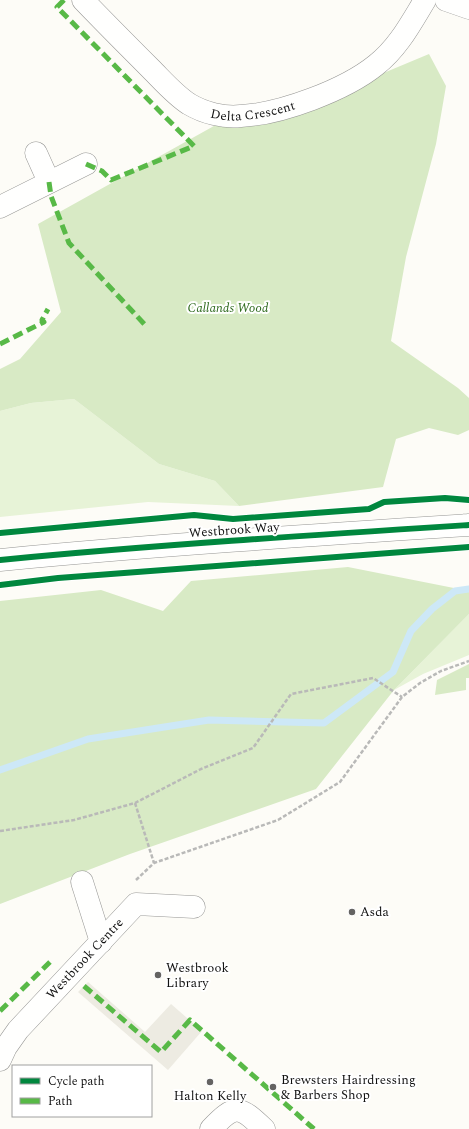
<svg xmlns="http://www.w3.org/2000/svg" width="469" height="1129" viewBox="0 0 469 1129" font-family="Spectral,serif">
<style>
.green{fill:#e7f3d7}
.forest{fill:#d8eac5}
.plaza{fill:#edebe2}
.lines{fill:none;stroke-linecap:round;stroke-linejoin:round}
.stream{stroke:#cde8f7;stroke-width:7}
.minor-casing{stroke:#979795;stroke-width:23}
.path{stroke:#b9b9b8;stroke-width:2.5;stroke-dasharray:4 2;stroke-linecap:butt}
.minor{stroke:#fffffe;stroke-width:22}
.quiet{stroke:#58b947;stroke-width:5;stroke-dasharray:10 5;stroke-linecap:butt}
.cycleway-casing{stroke:#fff;stroke-width:8}
.cycleway{stroke:#00873e;stroke-width:6}
.poi-dot{fill:#646362;stroke:#fff;stroke-width:1.5}
.labels{text-anchor:middle;dominant-baseline:central;stroke-width:4;stroke-linejoin:round;paint-order:stroke}
.street-label{font-size:13px;fill:#111;stroke:#fff}
.park-label{font-size:13px;font-style:italic;fill:#2f6b1f;stroke:#fff}
.poi-label{font-size:13px;fill:#111;stroke:#fff;text-anchor:start}
</style>
<rect width="100%" height="100%" fill="#fdfcf7"/>
<g class="green">
<polygon points="74,399 159,464 215,481 239,506 148,502 0,517 0,411 31,403"/>
<polygon points="469,614 469,655 423,674 394,690"/>
</g>
<g class="forest">
<polygon points="429,54 446,86 436,144 406,257 391,341 458,388 469,398 469,430 458,435 429,428 396,439 383,487 239,506 215,481 159,464 74,399 31,403 0,411 0,369 20,359 61,312 38,224 248,107 338,92"/>
<polygon points="348,567 469,591 469,614 394,690 316,789 130,854 0,904 0,601 101,590 163,611 191,581"/>
<polygon points="469,664 469,678 466,678 466,690 435,695 437,680"/>
</g>
<polygon class="plaza" points="88,982 145,1032 171,1004 202,1031 168,1070 78,992"/>
<g class="lines">
<polyline class="stream" points="0,770 88,739 209,720 324,723 393,672 411,631 432,609 455,591 469,589"/>
<defs>
<g id="minor">
<path id="s1" d="M83 0C105 23 128 46 151 69 163 81 175 95 189 104 204 113 224 118 241 116 281 114 345 90 376 65 398 48 411 23 425 0"/>
<polyline points="446,0 469,8"/>
<polyline points="36,153 49,182"/>
<polyline points="0,207 86,164"/>
<path d="M0 560C156 545 313 535 469 525"/>
<polyline points="82,882 101,942"/>
<path id="s2" d="M0 1060 6 1047 18 1030 136 904 194 907"/>
<path d="M211 1129C235 1104 239 1105 264 1129"/>
</g>
</defs>
<use href="#minor" class="minor-casing"/>
<g class="path">
<polyline points="135,803 154,863"/>
<polyline points="0,831 74,820 135,803 201,769 253,748 291,694 373,678 402,697"/>
<polyline points="136,880 154,863 278,820 340,782 402,697 420,683 441,671 469,661"/>
</g>
<use href="#minor" class="minor"/>
<g class="quiet">
<polyline points="64,0 57,7 194,146 111,180 102,171 86,164"/>
<polyline points="49,182 51,196 69,243 147,327"/>
<polyline points="0,344 44,322 42,320 48,309"/>
<polyline points="84,986 161,1052 190,1020 314,1129"/>
<polyline points="0,1011 53,959"/>
</g>
<defs>
<g id="cycleway">
<polyline points="0,533 194,515 233,519 369,509 384,502 445,498 469,500"/>
<path d="M0 560C156 545 313 535 469 525"/>
<polyline points="0,585 58,578 469,547"/>
</g>
</defs>
<use href="#cycleway" class="cycleway-casing"/>
<use href="#cycleway" class="cycleway"/>
</g>
<g class="poi-dot">
<circle cx="352" cy="912" r="4"/>
<circle cx="158" cy="975" r="4"/>
<circle cx="210" cy="1082" r="4"/>
<circle cx="273" cy="1087" r="4"/>
</g>
<g class="labels">
<g class="street-label">
<text stroke="none"><textPath href="#s1" startOffset="215">Delta Crescent</textPath></text>
<text transform="translate(234 530) rotate(-4)">Westbrook Way</text>
<text stroke="none"><textPath href="#s2" startOffset="133">Westbrook Centre</textPath></text>
</g>
<g class="park-label">
<text x="228" y="308">Callands Wood</text>
</g>
<g class="poi-label">
<text x="360" y="912">Asda</text>
<text x="166" y="968">Westbrook<tspan x="166" dy="15">Library</tspan></text>
<text x="281" y="1080">Brewsters Hairdressing<tspan x="281" dy="15">&amp; Barbers Shop</tspan></text>
<text x="210" y="1096" text-anchor="middle">Halton Kelly</text>
</g>
</g>
<rect x="12" y="1065" width="140" height="52" fill="#ffffff" stroke="#a0a0a0"/>
<rect x="20" y="1078" width="20" height="6" fill="#00873e" stroke="#a0a0a0"/>
<text x="48" y="1085" font-size="12" fill="#111111">Cycle path</text>
<rect x="20" y="1098" width="20" height="6" fill="#58b947" stroke="#a0a0a0"/>
<text x="48" y="1105" font-size="12" fill="#111111">Path</text>
</svg>
